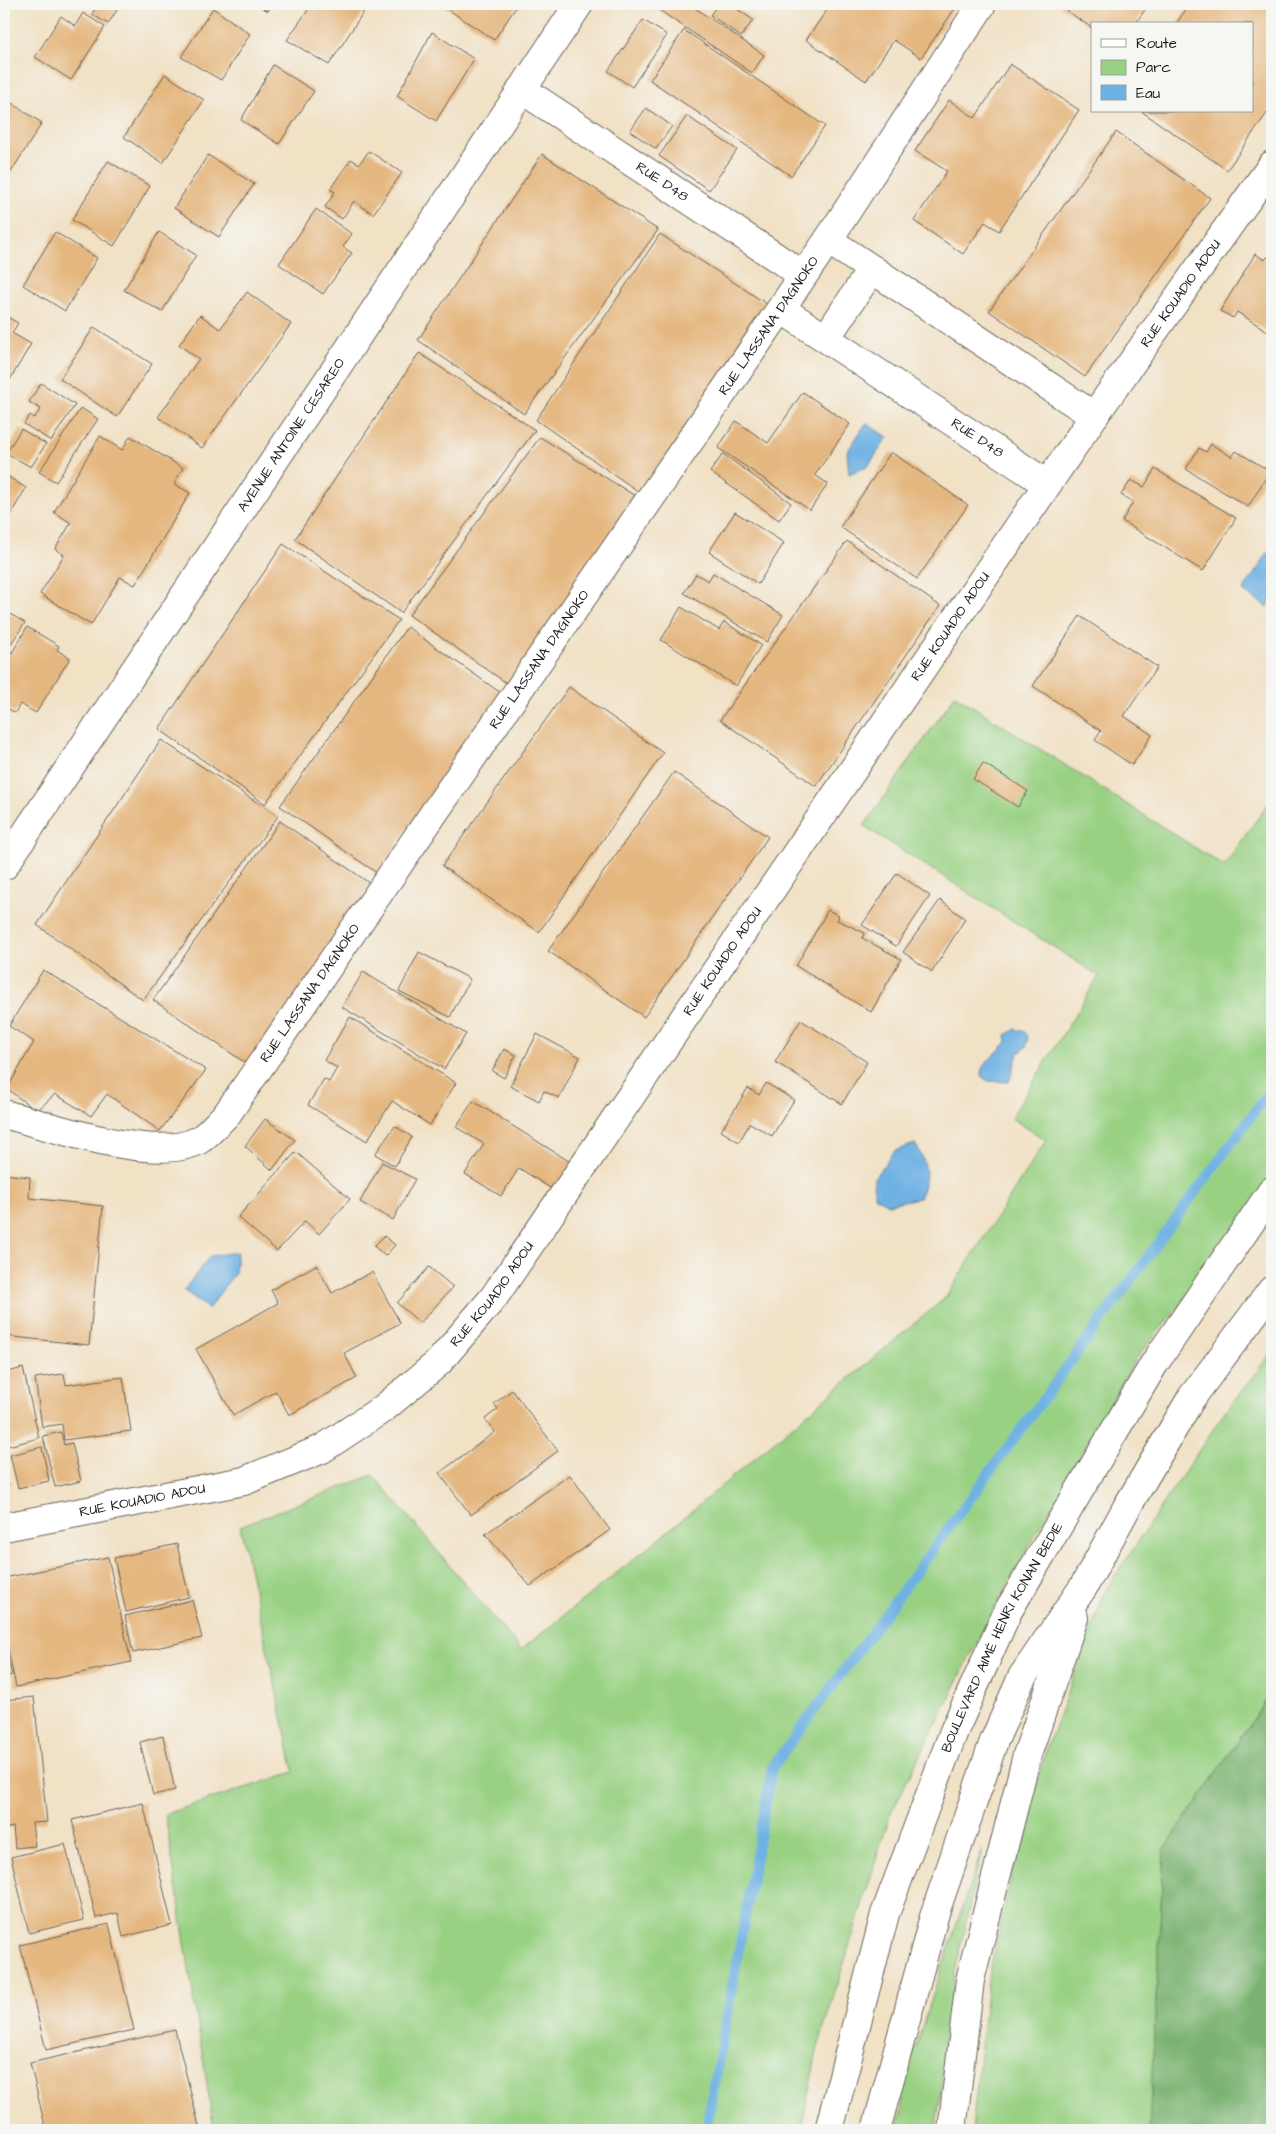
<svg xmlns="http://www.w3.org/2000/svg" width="1276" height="2134" viewBox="0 0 1276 2134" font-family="'Architects Daughter',sans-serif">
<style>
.green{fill:#99d183;stroke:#5a7650}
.forest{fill:#7ab371;stroke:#4b6846}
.water{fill:#6eb1e3;stroke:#456680}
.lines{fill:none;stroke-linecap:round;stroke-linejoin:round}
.stream{stroke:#6eb1e3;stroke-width:10}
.building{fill:#e5b780}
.minor-casing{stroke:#676157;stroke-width:30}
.highway-casing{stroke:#676157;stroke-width:30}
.minor{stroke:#fff;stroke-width:28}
.highway{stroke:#fff;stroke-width:28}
.labels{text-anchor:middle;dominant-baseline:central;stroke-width:5;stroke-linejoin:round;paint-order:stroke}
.street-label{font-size:14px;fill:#1c1c1c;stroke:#f6f6f2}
</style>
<rect width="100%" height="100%" fill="#f6f6f2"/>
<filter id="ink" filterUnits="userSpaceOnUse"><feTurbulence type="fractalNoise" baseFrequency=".02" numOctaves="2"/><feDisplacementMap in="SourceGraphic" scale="10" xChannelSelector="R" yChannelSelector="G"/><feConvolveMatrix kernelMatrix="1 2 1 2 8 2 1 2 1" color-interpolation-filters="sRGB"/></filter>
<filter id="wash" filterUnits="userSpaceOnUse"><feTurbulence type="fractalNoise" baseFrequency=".0096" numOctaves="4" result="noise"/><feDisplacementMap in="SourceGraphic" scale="20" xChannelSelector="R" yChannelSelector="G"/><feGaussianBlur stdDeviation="1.12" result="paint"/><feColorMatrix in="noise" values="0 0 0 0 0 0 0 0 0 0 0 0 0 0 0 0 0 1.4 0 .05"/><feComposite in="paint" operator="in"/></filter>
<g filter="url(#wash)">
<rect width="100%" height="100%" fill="#f1e1c5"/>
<g class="green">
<polygon points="955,695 1224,866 1272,798 1272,1189 1133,1363 996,1605 890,1815 818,2047 801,2130 214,2130 165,1814 294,1772 240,1526 373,1475 521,1650 655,1542 946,1297 1046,1140 1011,1118 1099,976 864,826"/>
<polygon points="1272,1352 1272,1692 1164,1850 1149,2130 972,2130 988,1980 1023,1825 1045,1753 1105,1591 1222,1416"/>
<polygon points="982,1849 955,1972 936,2130 898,2130 908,2068"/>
</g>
<polygon class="forest" points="1272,1692 1272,2130 1149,2130 1164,1850"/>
<g class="water">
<polygon points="866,423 888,437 868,466 849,474 847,452"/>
<polygon points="1269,551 1272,553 1272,599 1267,607 1243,591"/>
<polygon points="1016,1029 1025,1032 1028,1037 1026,1047 1018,1054 1009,1082 988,1081 981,1076 984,1065 1007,1042 1006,1035"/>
<path d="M915 1144C928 1165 929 1176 919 1198L888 1204 874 1196V1178L894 1151Z"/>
<polygon points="237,1252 235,1273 208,1309 184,1290 210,1256"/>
</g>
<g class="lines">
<polyline class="stream" points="706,2130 772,1768 1272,1088"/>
</g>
<g id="blocks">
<g class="building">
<polygon points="93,4 121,4 108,24 92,14 97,6"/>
<polygon points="256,4 272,4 268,11"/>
<polygon points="312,4 355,4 364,11 329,65 287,40"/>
<polygon points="440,4 518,4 494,40"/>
<polygon points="659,4 689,4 764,55 752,73 656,8"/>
<polygon points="718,4 730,4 753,20 741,37 710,15"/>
<polygon points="831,4 958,4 921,58 894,40 866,81 806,40"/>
<polygon points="1057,4 1149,4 1135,24 1092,24 1092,28"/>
<polygon points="1190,4 1272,4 1272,106 1227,170 1141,111 1252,111 1252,24 1176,24"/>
<polygon points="213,8 250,34 221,80 181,57"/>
<polygon points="83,13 105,27 71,80 35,57 61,16 75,26"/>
<polygon points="643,20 667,35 632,87 608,71"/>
<polygon points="684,30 825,126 791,176 650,80"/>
<polygon points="432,32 474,59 436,121 397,96"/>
<polygon points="1010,64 1079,110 999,231 985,222 963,254 914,221 947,171 915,151 949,100 975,118"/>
<polygon points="273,65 314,91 279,144 241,120"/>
<polygon points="165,74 204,100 163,163 124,137"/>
<polygon points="4,98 42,123 4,183"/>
<polygon points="646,108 672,126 656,149 630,131"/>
<polygon points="687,116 737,150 709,190 659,156"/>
<polygon points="1116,132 1210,198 1085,377 989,311"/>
<polygon points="369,151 402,173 373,214 354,201 342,219 325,207 335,192 330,189 351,159 359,164"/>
<polygon points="542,154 658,230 524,414 418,340"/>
<polygon points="208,155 254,184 219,237 174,208"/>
<polygon points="108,161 150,186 114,246 72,220"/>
<polygon points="316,209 352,234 343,247 352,253 323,294 279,264"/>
<polygon points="55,232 97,258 65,311 23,285"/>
<polygon points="159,232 196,255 162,312 124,290"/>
<polygon points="660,234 776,310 642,494 536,420"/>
<polygon points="1255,254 1265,260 1267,257 1272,260 1272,334 1237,312 1233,318 1220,311"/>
<polygon points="247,292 291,324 202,448 158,417 199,359 179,345 200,315 220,329"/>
<polygon points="4,315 18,323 12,333 31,344 4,390"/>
<polygon points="94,327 152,364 117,417 60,379"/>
<polygon points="419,353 535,430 401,613 295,539"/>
<polygon points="41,383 75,405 51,441 24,424 30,415 34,418 41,409 29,402"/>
<polygon points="803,392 850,424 815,475 828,484 810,510 718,448 736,421 768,443"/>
<polygon points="81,408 98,419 56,482 39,472"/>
<polygon points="21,429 46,444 31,467 6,453"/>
<polygon points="100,436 122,450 130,436 183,468 174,484 190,493 135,585 120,577 91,625 40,594 64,555 55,549 71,523 54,512"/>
<polygon points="540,437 650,505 515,689 409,615"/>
<polygon points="1211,444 1232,457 1236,451 1270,471 1248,507 1186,469 1199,448 1206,452"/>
<polygon points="891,452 968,505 917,579 840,527"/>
<polygon points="723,454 791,503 779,520 710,472"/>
<polygon points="1155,469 1236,518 1203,571 1122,521 1133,502 1121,495 1131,480 1144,487"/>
<polygon points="4,474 26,488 4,526"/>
<polygon points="735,512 784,543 758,584 709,552"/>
<polygon points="847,541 940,606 816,786 720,720"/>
<polygon points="283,544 399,620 265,804 159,729"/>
<polygon points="713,573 783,615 767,642 684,593 696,574 708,581"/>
<polygon points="681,607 719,630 724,622 761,645 736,686 661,640"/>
<polygon points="4,610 25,623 10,645 5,643 4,645"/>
<polygon points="1080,616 1157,667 1124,716 1152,735 1132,765 1095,740 1101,731 1033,686"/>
<polygon points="27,627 59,646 57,650 70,658 36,713 20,704 15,713 4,706 4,653 6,649 12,653"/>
<polygon points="407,627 501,693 377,873 280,806"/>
<polygon points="569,687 663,753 539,932 442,866"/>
<polygon points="161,740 278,816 143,1000 37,925"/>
<polygon points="983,763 1028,791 1018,807 973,779"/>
<polygon points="674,772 768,837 644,1017 548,951"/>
<polygon points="280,821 375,887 250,1066 153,1000"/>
<polygon points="897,873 930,896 896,946 862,925"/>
<polygon points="940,900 965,919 932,972 903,952"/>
<polygon points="828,910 839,916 837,920 865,933 862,938 901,959 871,1012 796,966"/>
<polygon points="419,952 470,979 450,1017 399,991"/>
<polygon points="43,970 206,1070 160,1131 107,1094 91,1116 55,1094 37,1111 7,1089 34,1042 9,1026"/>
<polygon points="363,972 466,1034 444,1069 342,1007"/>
<polygon points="350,1017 456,1083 430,1125 392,1101 367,1141 308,1105 324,1079 329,1082 337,1068 324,1060"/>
<polygon points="801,1020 867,1062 842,1104 775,1062"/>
<polygon points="537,1034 580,1057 559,1098 544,1091 539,1101 510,1086"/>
<polygon points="504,1049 516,1055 504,1078 492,1071"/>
<polygon points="766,1083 794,1100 772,1136 750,1123 739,1142 721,1131 748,1088 759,1095"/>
<polygon points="473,1101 575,1165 558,1193 519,1168 501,1196 465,1174 484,1144 456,1127"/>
<polygon points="265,1119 295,1140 272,1170 245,1146"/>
<polygon points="395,1126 412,1137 395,1166 375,1154"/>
<polygon points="296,1152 350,1199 319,1234 305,1221 277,1251 238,1217"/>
<polygon points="382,1162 415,1179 393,1220 360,1202"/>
<polygon points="4,1174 30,1177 29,1198 103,1206 89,1345 4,1336"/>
<polygon points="384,1236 395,1245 385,1256 374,1246"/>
<polygon points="316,1265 332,1293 372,1272 400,1323 344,1353 357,1378 289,1415 276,1391 233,1415 196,1349 278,1303 271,1290"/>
<polygon points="429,1267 453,1287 420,1323 397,1303"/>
<polygon points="23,1368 39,1438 4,1447 4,1373"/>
<polygon points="64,1374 66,1385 123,1377 131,1431 64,1440 62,1424 42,1427 35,1378"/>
<polygon points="512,1390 558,1451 471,1515 439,1473 495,1432 485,1419 498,1409 494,1404"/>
<polygon points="61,1432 64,1445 72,1443 81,1481 55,1487 43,1436"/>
<polygon points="42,1447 49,1481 18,1488 10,1455"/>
<polygon points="570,1475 610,1530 530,1586 485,1534"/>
<polygon points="4,1478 9,1485 4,1489"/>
<polygon points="177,1544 189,1597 126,1612 114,1558"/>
<polygon points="108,1557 131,1662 16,1687 4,1630 4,1578"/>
<polygon points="192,1600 202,1638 133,1653 125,1616"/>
<polygon points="4,1644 12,1675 4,1677"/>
<polygon points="34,1697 47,1822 32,1823 35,1846 15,1848 13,1827 4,1829 4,1700"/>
<polygon points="163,1736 175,1790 153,1795 140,1742"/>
<polygon points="143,1803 172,1925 123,1937 118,1913 96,1918 72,1820"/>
<polygon points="65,1844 84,1920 29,1933 11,1857"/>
<polygon points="109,1924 134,2030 46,2050 20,1945"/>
<polygon points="175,2030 200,2130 46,2130 30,2063"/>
</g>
</g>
</g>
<g filter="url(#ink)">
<use href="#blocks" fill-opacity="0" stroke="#676157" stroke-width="1"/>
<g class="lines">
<defs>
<g id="minor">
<path id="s1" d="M521 89 803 275"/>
<polyline points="828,240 1094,416"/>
<path id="s2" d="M781 309 1047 484"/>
<polyline points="826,338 872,269"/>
<path id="s3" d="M4 866 579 4"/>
<path id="s4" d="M4 1114C50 1126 157 1164 199 1140 209 1134 218 1122 227 1114L828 240 982 4"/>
<path id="s5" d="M4 1527 244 1481 322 1449 384 1408 438 1363 494 1297 1094 416 1272 165"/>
</g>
<g id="highway">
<path id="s6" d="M829 2130 885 1914 954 1731 1008 1611 1154 1364 1272 1191"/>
<polyline points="876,2130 935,1913 994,1741 1022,1677 1084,1586 1127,1507 1192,1397 1272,1290"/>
<polyline points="952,2130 970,1980 1027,1755 1074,1618"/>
</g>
</defs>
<use href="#minor" class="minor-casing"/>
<use href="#highway" class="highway-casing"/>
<use href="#minor" class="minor"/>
<use href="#highway" class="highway"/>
</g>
</g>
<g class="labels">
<g class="street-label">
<text stroke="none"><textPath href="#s1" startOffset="169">RUE D48</textPath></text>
<text stroke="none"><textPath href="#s5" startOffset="1776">RUE KOUADIO ADOU</textPath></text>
<text stroke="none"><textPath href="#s4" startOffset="1195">RUE LASSANA DAGNOKO</textPath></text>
<text stroke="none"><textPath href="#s3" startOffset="518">AVENUE ANTOINE CESAREO</textPath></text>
<text stroke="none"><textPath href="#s2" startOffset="235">RUE D48</textPath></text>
<text stroke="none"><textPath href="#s5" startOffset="1371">RUE KOUADIO ADOU</textPath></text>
<text stroke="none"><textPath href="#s4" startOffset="790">RUE LASSANA DAGNOKO</textPath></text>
<text stroke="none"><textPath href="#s5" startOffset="966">RUE KOUADIO ADOU</textPath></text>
<text stroke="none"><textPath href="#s4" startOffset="385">RUE LASSANA DAGNOKO</textPath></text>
<text stroke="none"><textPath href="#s5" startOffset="561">RUE KOUADIO ADOU</textPath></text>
<text stroke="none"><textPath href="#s5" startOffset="141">RUE KOUADIO ADOU</textPath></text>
<text stroke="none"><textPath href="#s6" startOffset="524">BOULEVARD AIMÉ HENRI KONAN BEDIE</textPath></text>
</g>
</g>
<rect width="1276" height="2134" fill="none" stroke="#f6f6f2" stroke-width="20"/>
<rect x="1091" y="22" width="162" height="90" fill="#f6f6f2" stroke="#9f9f9c"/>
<rect x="1101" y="39" width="25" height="8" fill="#ffffff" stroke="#9f9f9c"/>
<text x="1136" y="48" font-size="15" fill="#1c1c1c">Route</text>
<rect x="1101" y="60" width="25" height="15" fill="#99d183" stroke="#9f9f9c"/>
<text x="1136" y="72" font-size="15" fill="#1c1c1c">Parc</text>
<rect x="1101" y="85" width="25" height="15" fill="#6eb1e3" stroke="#9f9f9c"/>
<text x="1136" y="98" font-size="15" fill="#1c1c1c">Eau</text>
</svg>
